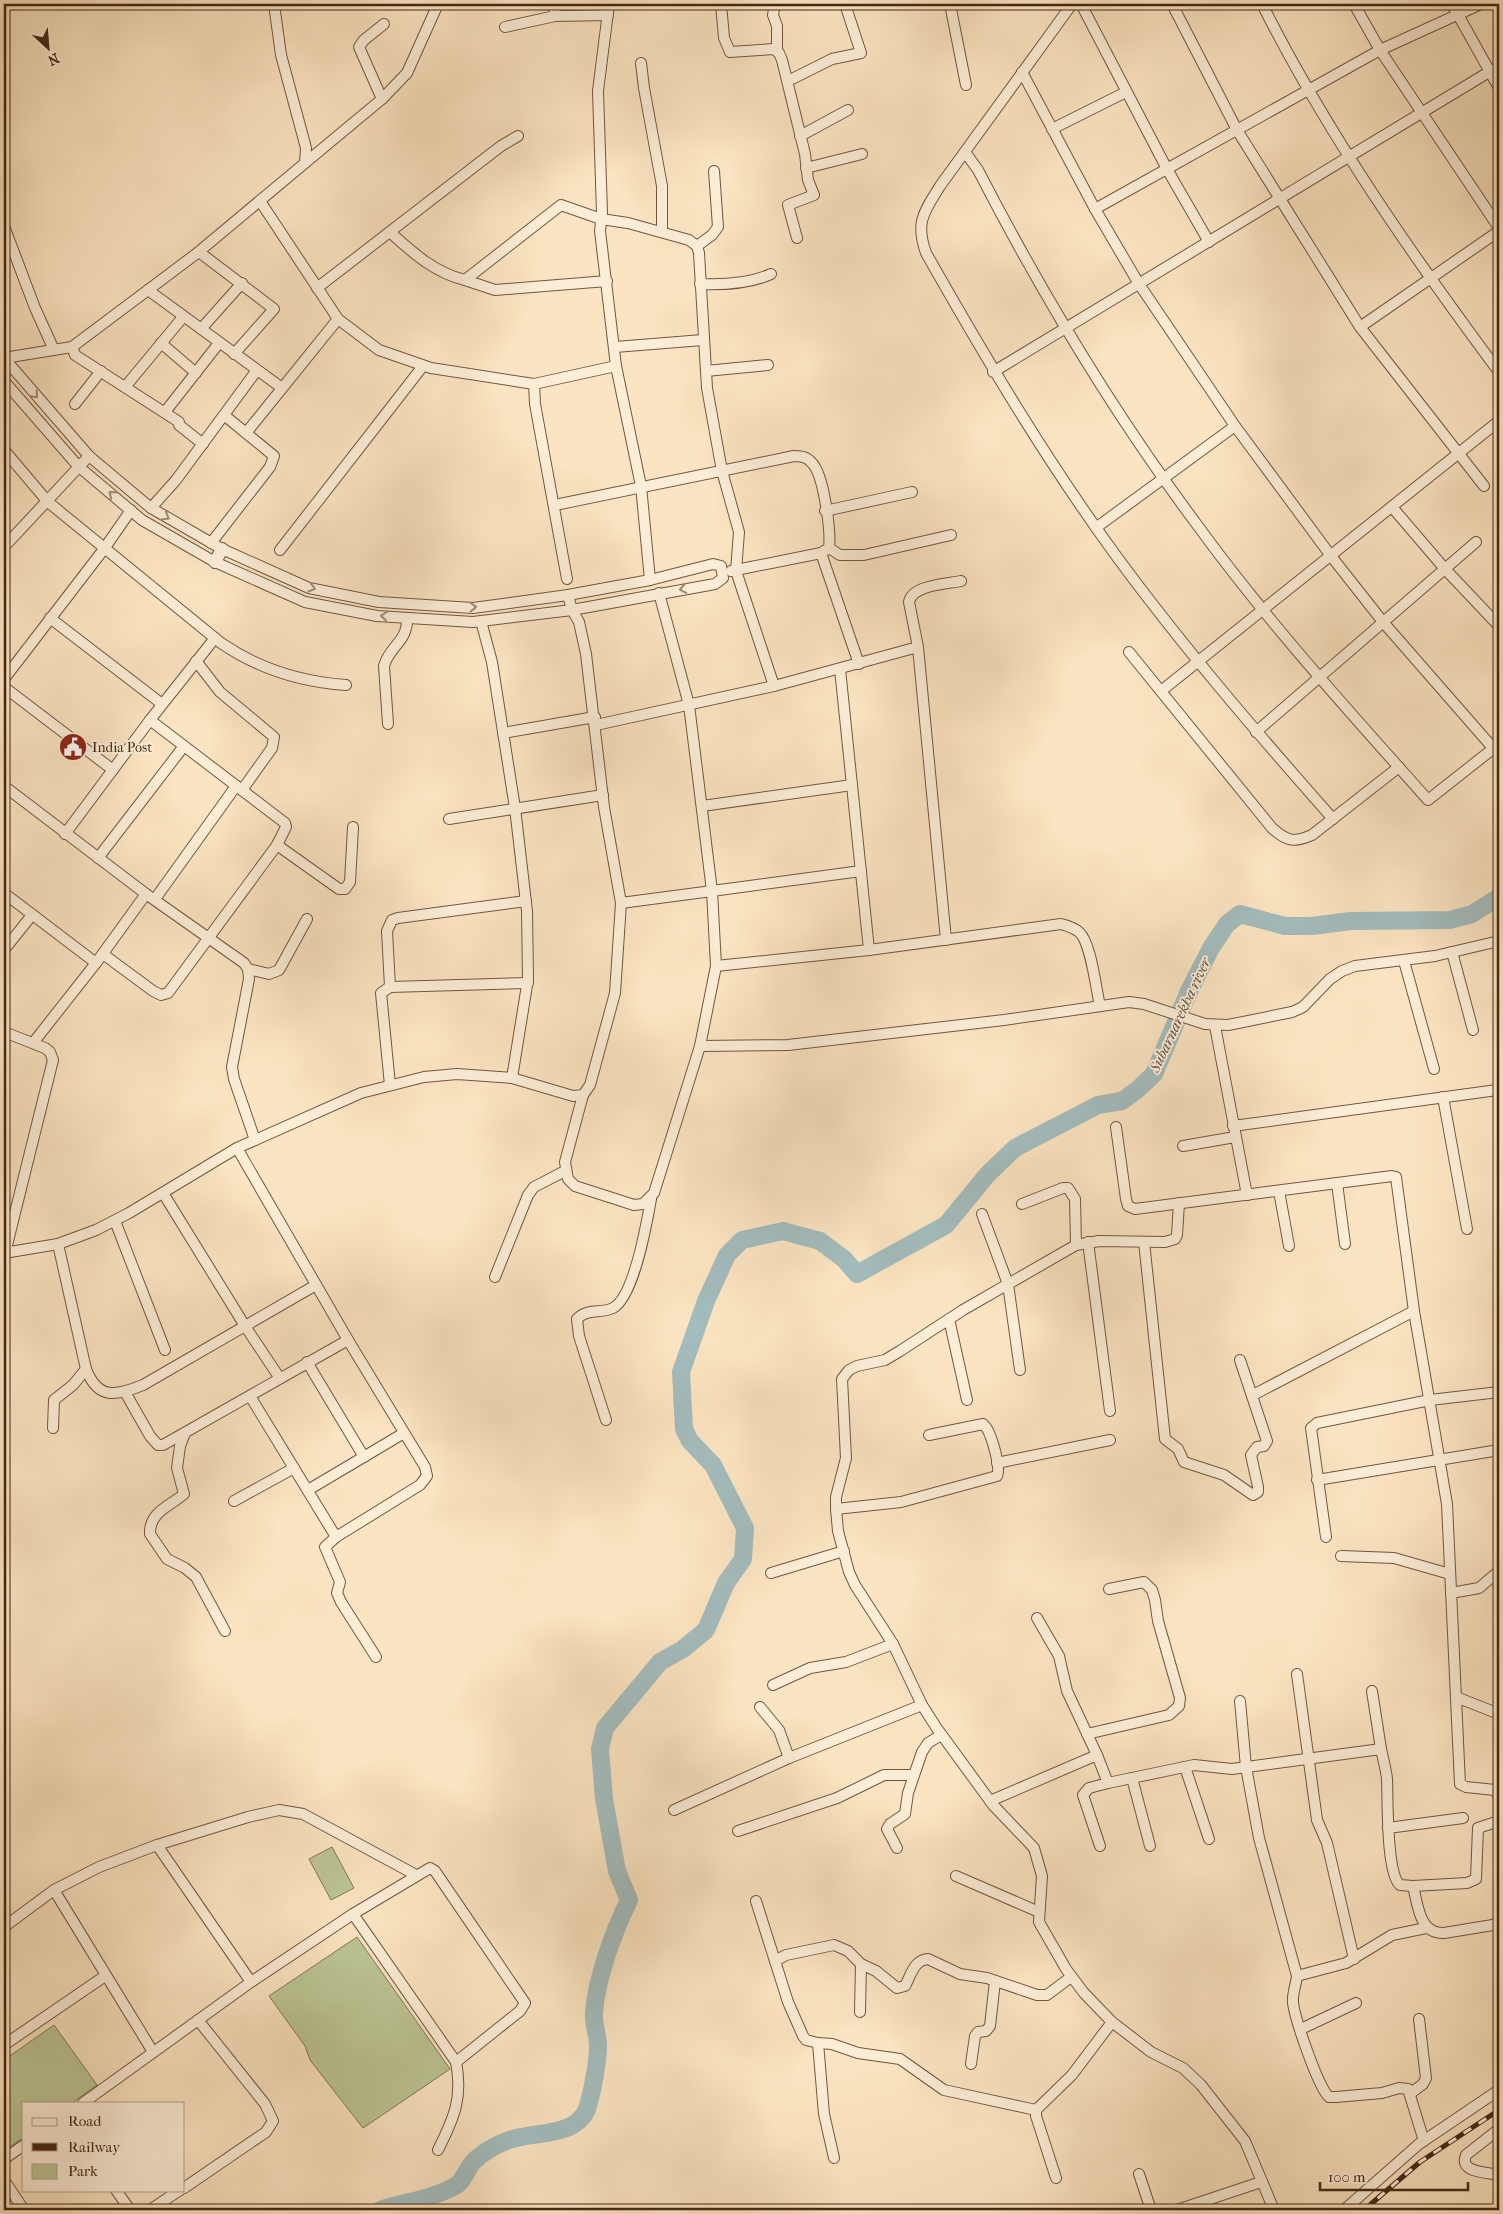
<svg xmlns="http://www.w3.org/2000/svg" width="1503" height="2214" viewBox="0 0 1503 2214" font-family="'IM FELL French Canon',serif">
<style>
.green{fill:#bcc595;stroke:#807655}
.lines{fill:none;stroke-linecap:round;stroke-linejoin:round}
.river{stroke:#a3bcbd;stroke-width:18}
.minor-casing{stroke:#725640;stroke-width:12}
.tertiary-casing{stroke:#725640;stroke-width:14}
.minor{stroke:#fcedd7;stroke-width:10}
.tertiary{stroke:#fcedd7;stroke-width:12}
.rail-casing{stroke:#452715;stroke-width:5}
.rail{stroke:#fcedd7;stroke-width:3;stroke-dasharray:9;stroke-linecap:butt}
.oneway{stroke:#a08a76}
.labels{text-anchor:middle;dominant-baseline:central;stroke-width:4;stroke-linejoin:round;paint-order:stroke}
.poi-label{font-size:14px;fill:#452715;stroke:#fcedd7;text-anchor:start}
.water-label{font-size:15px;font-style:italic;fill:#5c4c3f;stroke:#fcedd7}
</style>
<rect width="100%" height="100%" fill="#fbe4c1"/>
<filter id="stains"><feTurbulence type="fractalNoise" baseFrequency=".004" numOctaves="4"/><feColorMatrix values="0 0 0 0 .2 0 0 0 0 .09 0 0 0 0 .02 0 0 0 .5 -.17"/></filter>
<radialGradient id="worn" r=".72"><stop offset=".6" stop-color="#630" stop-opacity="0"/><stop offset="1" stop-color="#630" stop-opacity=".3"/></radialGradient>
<g class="green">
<polygon points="332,1847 354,1888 331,1900 309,1859"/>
<polygon points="357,1937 450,2069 363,2128 310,2060 305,2046 269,1996"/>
<polygon points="54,2025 97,2085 72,2103 24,2103 24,2137 4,2151 4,2060"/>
</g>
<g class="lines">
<path class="river" d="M380 2210C405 2202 432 2199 455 2186 463 2182 467 2169 473 2162 482 2153 497 2144 509 2140 533 2131 575 2138 587 2109 592 2094 598 2062 598 2046 598 2035 593 2024 594 2013 596 1979 614 1931 629 1900L617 1871 604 1799 600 1749 605 1728 660 1662 683 1649 706 1630 726 1583 743 1559 745 1528 713 1465 690 1441 684 1429 681 1372 706 1301 727 1255 742 1240 783 1231 820 1241 844 1259 857 1274 946 1225 987 1175 1015 1148 1098 1105 1122 1101 1137 1090 1154 1074 1190 989 1211 948 1227 924 1240 914 1285 926H1312L1351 921 1450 920 1472 914 1499 897"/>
<defs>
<g id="minor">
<polyline points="554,4 555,16"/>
<polyline points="609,4 598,91 602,213 600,231 616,366 641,486 650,580"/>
<polyline points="721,4 724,38 730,52 774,49 779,53 782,60 805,154 808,180 814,195 788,205 797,238"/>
<polyline points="775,4 773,15 777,26 777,50"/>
<polyline points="950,4 966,85"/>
<path d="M1072 4 940 186C924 212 915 222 926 253 985 357 1046 460 1117 557 1184 648 1258 734 1333 819"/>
<polyline points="1081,4 1167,169 1209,242"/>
<polyline points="1172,4 1237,130 1360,327 1484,486"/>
<path d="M1262 4C1328 135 1412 255 1499 372"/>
<polyline points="1354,4 1380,50 1499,228"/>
<polyline points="1452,4 1499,88"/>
<polyline points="505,27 555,16 608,15"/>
<polyline points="641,63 644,88 662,186 662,232"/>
<polyline points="1022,72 1095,209 1139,284 1235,426 1331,556 1383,622 1493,748"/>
<polyline points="788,81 832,59 861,53 845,4"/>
<polyline points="382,99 359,47 364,40 384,24"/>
<polyline points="1052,129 1126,92"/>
<polyline points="800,136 848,110"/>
<path d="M965 152 978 170C1041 292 1113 412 1195 522 1266 620 1348 710 1428 800L1499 744"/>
<polyline points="305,163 382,99 407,73 438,4"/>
<polyline points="806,168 862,154"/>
<polyline points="260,201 338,319 379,350 431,368 534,384 616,366"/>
<polyline points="1095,209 1380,50 1481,4"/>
<polyline points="4,226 35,308 54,350"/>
<path d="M391 233C413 253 435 273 465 280L561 205 601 219 628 223 689 240 697 246 699 253 707 388 722 471 739 532 736 571 774 686"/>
<polyline points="697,246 712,235 718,227 714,171"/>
<polyline points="199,252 274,309 234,354"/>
<polyline points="465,280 495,290 607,281"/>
<path d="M700 284C724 285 749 284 771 274"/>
<polyline points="317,288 501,146 518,136"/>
<polyline points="148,290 282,388"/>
<polyline points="1360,327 1499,231"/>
<polyline points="201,329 242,283"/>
<polyline points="161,343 196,373"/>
<polyline points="72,347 75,355 179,422 179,425 203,444"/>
<polyline points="615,347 703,340"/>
<polyline points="4,358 89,456 151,508 222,549 309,588 379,602 473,608 568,595 650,580 713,564 721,566 723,578 715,584 572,610 473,622 377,616 305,602 215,562 142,520 78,466 4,381"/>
<polyline points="4,358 72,347 196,254 305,163 306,148 281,55 274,4"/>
<polyline points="706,371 768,365"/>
<polyline points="993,372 1489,72 1499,68"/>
<polyline points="534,384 535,404 567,579"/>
<polyline points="125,387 183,317"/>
<polyline points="75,404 101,371"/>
<polyline points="165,412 219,343"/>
<polyline points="246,433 338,319"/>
<path d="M4 450 48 502 221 643C259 669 301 682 346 685"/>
<path d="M555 505 794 456C802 456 807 457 812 463 824 475 831 532 829 548L821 553 731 571"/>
<polyline points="1392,507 1445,569 1499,626"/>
<polyline points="151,508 176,480 257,370"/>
<polyline points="825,511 912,492"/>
<polyline points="1097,527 1235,426"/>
<polyline points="211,543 270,467 274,456 224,415"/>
<polyline points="4,547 89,456"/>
<polyline points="829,548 840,555 864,555 951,535"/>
<polyline points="280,550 423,366"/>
<polyline points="821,553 859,664"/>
<polyline points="659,593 689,705 712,891 861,871"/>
<polyline points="50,618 162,704"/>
<polyline points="481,621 492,662 515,808 527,911 528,979 512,1078"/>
<path d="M1129 652 1272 828C1286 841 1294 843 1312 835L1399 767"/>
<polyline points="196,661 220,692 274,737 272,748 242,790"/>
<polyline points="840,669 869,950"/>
<polyline points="4,679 104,549 131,510"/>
<polyline points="4,687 113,770"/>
<polyline points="1161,691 1499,421"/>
<path d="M388 724 384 666C389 646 408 642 407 618"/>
<polyline points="596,725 774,686 918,647"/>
<polyline points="1256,732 1476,542"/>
<polyline points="503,733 595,717"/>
<polyline points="4,786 146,894 96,963 33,1043"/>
<polyline points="702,806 852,785"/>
<polyline points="449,819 603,795"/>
<polyline points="65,834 150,720 215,638"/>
<polyline points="277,845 339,889 345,889 350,882 353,827"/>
<polyline points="98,858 184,746"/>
<polyline points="4,893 96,963"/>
<polyline points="146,894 244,963 248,969 249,979 232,1067 234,1079 255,1140"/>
<polyline points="155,899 236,786"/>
<polyline points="621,903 712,891 716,966 700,1046 788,1045 1004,1020 1129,1002 1144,1004 1205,1024 1228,1025 1292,1012 1303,1007 1330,979 1342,971 1355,966 1435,956 1499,941"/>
<path d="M946 940 918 647 909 602C912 585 947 584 961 581"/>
<polyline points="4,950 32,915"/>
<polyline points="1452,952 1473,1030"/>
<polyline points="103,954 153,991 161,995 168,993 277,845 286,827 285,823 150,720"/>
<polyline points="1404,961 1434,1069"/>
<path d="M716 966 869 950 1061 924C1068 926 1073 927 1079 932 1091 942 1096 989 1100 1006"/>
<polyline points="248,969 269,974 279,970 307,919"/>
<polyline points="390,987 387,931 392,920 398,918 526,901"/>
<polyline points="1215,1026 1247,1195"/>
<polyline points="4,1032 45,1048 50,1052 53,1060 5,1253"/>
<polyline points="390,1085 381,993 390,987 528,983"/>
<polyline points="583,1095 565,1162 568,1179 575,1186 634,1205 643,1204 654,1193 700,1046"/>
<polyline points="1443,1097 1467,1229"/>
<polyline points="1233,1126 1497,1090"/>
<polyline points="1116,1127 1126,1199 1128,1206 1135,1209 1392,1176 1396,1177 1414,1311 1447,1504 1460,1784 1466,1787 1495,1790 1499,1797"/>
<polyline points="1183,1146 1235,1137"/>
<polyline points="237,1148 348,1340 425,1467 427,1476 420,1485 336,1537 325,1547 340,1582 337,1593 341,1602 376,1657"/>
<polyline points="1337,1183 1345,1244"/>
<polyline points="1279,1191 1289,1246"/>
<polyline points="163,1193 245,1326 279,1377"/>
<polyline points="1179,1203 1177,1235 1175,1239 1165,1242 1099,1241 1076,1245 963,1310 900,1351 885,1360 857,1366 849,1370 842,1379 846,1458 836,1497 836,1509 838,1531 849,1572 855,1585 893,1644 922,1705 936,1727 993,1805 1034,1848 1042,1876 1039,1922 1066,1969 1084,1993 1112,2022 1151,2052 1183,2068 1201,2085 1245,2141 1274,2210"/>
<polyline points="1022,1204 1063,1188 1068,1188 1075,1199 1076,1245"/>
<polyline points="982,1214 1008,1284 1020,1370"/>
<polyline points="115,1221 165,1350"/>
<polyline points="1088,1242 1110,1411"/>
<polyline points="1144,1242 1165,1439 1178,1449 1184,1462 1224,1475 1253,1495 1258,1492 1258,1487 1251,1455 1257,1447 1264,1446 1267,1441 1240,1360"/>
<path d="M58 1244 86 1369C98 1400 116 1396 143 1385L316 1285"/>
<polyline points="4,1253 58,1244 96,1230 129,1213 237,1148 361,1093 424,1077 457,1074 512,1078 573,1096 583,1095 590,1085 615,993 621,903 604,807 586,654 579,622 572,610 568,595"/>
<polyline points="495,1277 528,1195 534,1187 565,1171"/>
<polyline points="949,1319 967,1400"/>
<polyline points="307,1362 364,1457"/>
<polyline points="125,1392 150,1436 158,1445 163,1445 348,1340"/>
<polyline points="1253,1395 1414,1311"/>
<polyline points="250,1396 336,1537"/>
<path d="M606 1420 579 1336 577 1319C587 1308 601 1314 613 1308 634 1297 647 1222 651 1199"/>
<polyline points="53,1428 54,1400 73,1385 86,1369"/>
<path d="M185 1433 180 1446 177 1468 184 1494C170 1506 149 1512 150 1534L167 1559 185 1568 196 1577 225 1631"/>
<polyline points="997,1463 1110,1440"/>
<polyline points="1317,1480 1499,1450"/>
<polyline points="308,1490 404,1433"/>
<polyline points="234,1501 294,1468"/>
<path d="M836 1509 901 1502 997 1476C1001 1467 991 1430 983 1424L929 1435"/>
<polyline points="1326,1537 1311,1428 1317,1423 1430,1400 1499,1392"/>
<polyline points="1341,1556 1394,1558 1450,1574"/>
<polyline points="771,1573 844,1551"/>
<polyline points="1451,1593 1479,1588 1499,1571"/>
<polyline points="1037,1618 1059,1656 1067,1691 1097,1755"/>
<polyline points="1297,1674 1317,1820 1327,1843 1354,1959"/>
<polyline points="773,1685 810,1668 846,1662 893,1644"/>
<polyline points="1372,1691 1381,1749"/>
<polyline points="1456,1697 1499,1714"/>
<path d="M1240 1701 1246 1767 1259 1838 1297 1976C1296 1985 1292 1994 1293 2003 1295 2019 1318 2087 1329 2097H1336L1382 2093 1399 2088 1408 2089 1424 2141"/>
<polyline points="760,1707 779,1730 789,1758"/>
<polyline points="1087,1734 1169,1715 1179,1706 1180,1698 1158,1621 1155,1600 1152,1590 1144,1582 1109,1589"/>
<polyline points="1185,1767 1209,1839"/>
<polyline points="1132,1778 1150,1846"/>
<path d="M990 1801 1097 1755 1108 1783 1194 1765 1232 1769 1381 1749C1383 1759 1386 1769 1387 1779 1388 1800 1386 1873 1400 1885L1413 1886C1418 1905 1419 1934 1444 1933L1499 1924"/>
<polyline points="674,1810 789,1758 922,1705"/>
<polyline points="1388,1828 1463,1818"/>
<polyline points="738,1831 837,1798 884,1775 914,1775"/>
<polyline points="157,1845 251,1982"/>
<polyline points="1100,1846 1083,1795 1089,1788 1108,1783"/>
<polyline points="897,1848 887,1829 890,1824 905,1814 908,1793 922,1752 928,1743 941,1735"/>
<polyline points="956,1876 1039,1912"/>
<polyline points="1413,1886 1467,1883 1476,1879 1478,1828 1499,1821"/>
<polyline points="54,1890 153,2052"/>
<polyline points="756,1901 775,1961"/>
<path d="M353 1914 456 2062C463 2098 454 2118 438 2150"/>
<polyline points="4,1927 54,1890 99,1867 157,1845 248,1817 279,1810 303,1814 416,1875"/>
<polyline points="1297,1976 1346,1963 1392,1935 1426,1928"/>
<polyline points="860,2012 861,1964"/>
<polyline points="1301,2029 1356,2003"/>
<polyline points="818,2043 832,2044 858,2053 900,2059 944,2090 1036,2110"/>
<polyline points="4,2045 105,1976"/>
<polyline points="971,2064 975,2036 978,2032 986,2031 990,2026 995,1981"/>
<polyline points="1411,2093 1423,2084 1426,2078 1419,2019"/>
<polyline points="83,2103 251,1982 353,1914 430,1868 435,1871 525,2003 520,2011 456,2062"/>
<path d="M1499 2129 1466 2155C1459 2173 1486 2172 1499 2175"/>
<path d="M834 2158 824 2114 818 2043 806 2040 803 2036 788 2002 775 1961 786 1955 834 1945 848 1951 861 1964 876 1971 897 1988 905 1986C911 1975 914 1960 928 1959L960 1974 987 1978 1037 1995H1047L1071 1977"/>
<polyline points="4,2159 24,2145"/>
<polyline points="1139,2174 1151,2210"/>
<polyline points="1056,2178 1036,2116 1036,2110 1072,2075 1112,2022"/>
<polyline points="4,2180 24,2210"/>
<polyline points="184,2188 266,2132 273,2121 265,2104 198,2020"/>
<polyline points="116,2190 130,2210"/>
<polyline points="150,2210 180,2190"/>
<polyline points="1177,2210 1261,2182"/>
<polyline points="1344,2210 1419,2144 1499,2090"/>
</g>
<polyline id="tertiary" points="215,562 222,549"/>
</defs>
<use href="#minor" class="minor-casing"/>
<use href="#tertiary" class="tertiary-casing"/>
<use href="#minor" class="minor"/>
<use href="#tertiary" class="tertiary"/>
<defs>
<polyline id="rail" points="1364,2210 1420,2162 1499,2110"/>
</defs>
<use href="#rail" class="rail-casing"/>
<use href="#rail" class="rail"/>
</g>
<defs><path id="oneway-chevron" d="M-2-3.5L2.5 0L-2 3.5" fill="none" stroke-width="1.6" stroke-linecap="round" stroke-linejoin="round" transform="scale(1.25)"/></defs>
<g class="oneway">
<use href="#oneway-chevron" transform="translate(35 395) rotate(49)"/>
<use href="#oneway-chevron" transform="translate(112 494) rotate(-140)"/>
<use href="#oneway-chevron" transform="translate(166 517) rotate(30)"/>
<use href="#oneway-chevron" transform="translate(312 588) rotate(16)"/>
<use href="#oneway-chevron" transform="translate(683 589) rotate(170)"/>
<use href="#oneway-chevron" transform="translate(473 607) rotate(-2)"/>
<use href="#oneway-chevron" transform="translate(384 616) rotate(-175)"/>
</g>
<defs>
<symbol id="civic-disc" viewBox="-11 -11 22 22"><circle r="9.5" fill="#8f2418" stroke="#fcedd7"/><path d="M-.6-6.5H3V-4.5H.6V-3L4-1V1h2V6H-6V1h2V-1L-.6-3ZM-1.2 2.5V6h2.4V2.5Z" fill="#fff"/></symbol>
</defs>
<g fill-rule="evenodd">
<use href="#civic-disc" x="57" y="731" width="32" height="32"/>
</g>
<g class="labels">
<g class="poi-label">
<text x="92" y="747">India Post</text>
</g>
<g class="water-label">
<text transform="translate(1180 1015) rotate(-65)">Subarnarekha river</text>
</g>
</g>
<rect width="1503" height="2214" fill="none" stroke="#fbe4c1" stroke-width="20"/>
<rect x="5" y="5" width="1493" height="2204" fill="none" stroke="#452715" stroke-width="2.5"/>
<rect x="10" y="10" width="1483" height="2194" fill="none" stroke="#452715"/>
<rect x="22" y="2102" width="162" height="90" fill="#fcedd7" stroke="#b39e89"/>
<rect x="32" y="2118" width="25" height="8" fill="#fcedd7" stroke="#b39e89"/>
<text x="68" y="2126" font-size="15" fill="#452715">Road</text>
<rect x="32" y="2143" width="25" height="8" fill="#452715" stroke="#b39e89"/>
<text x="68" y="2152" font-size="15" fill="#452715">Railway</text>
<rect x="32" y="2164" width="25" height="15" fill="#bcc595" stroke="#b39e89"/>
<text x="68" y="2176" font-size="15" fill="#452715">Park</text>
<g transform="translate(48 48) rotate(154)" stroke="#fcedd7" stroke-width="4" paint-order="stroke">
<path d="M0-4L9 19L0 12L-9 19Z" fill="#452715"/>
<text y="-8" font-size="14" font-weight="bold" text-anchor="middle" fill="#452715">N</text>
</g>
<path d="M1320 2182v8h148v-8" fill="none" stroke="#452715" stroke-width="2.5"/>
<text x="1328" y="2182" font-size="15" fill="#452715" stroke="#fcedd7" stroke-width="4" paint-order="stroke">100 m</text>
<rect width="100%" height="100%" filter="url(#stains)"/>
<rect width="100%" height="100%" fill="url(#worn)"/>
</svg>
